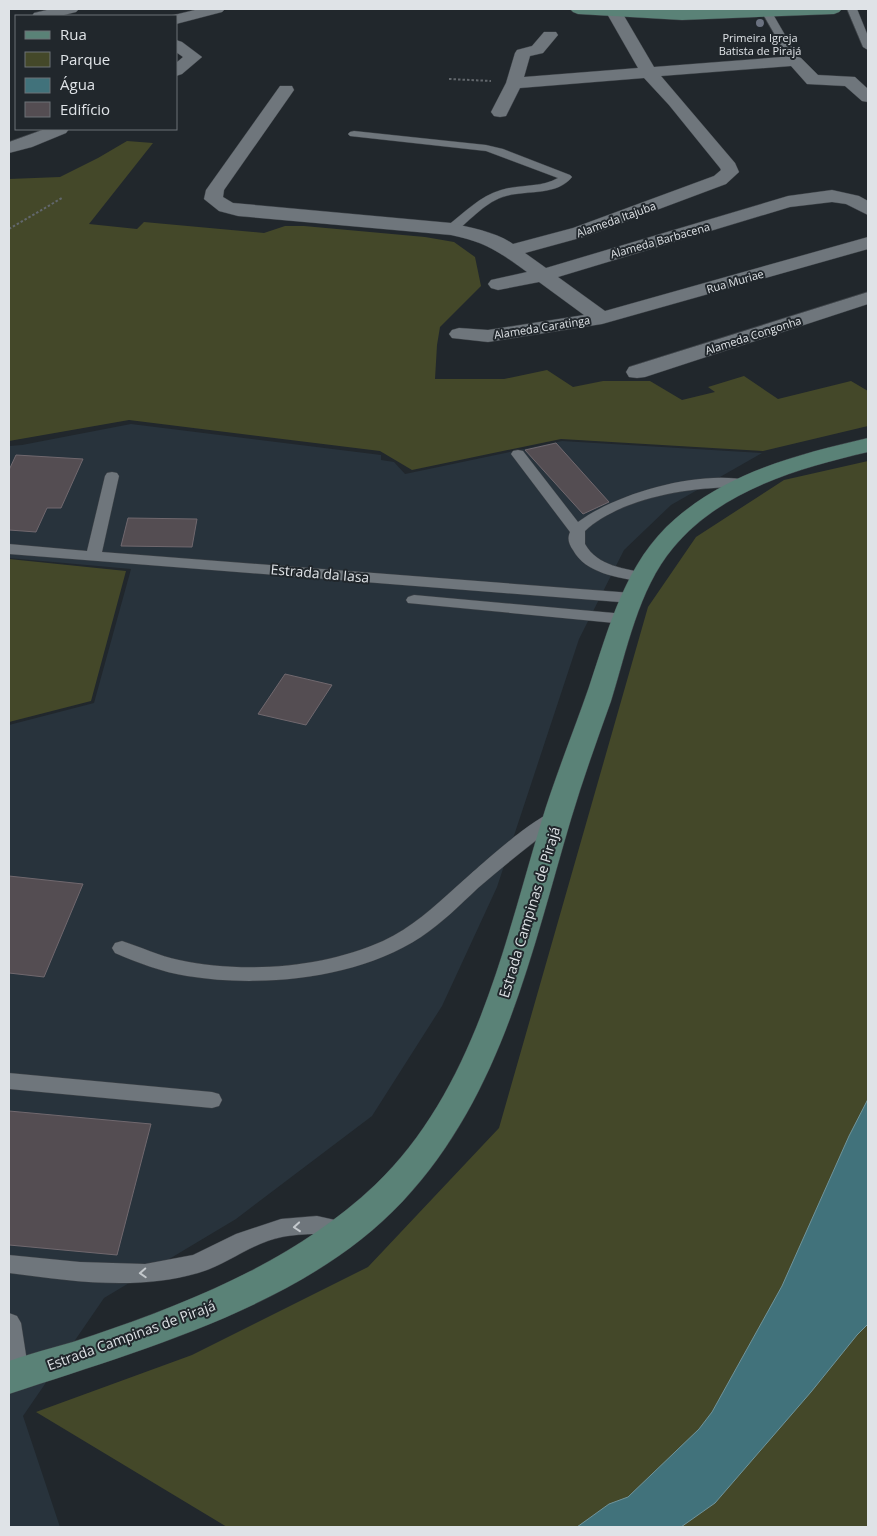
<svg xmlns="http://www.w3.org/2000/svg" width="877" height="1536" viewBox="0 0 877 1536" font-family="'Open Sans',sans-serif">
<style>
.built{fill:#28333c}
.green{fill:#444829}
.water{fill:#41727b;stroke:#70949b}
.building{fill:#544d52;stroke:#70686e}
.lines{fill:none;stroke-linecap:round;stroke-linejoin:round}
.service-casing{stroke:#3d4247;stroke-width:1}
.minor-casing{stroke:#3d4247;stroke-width:1}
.secondary-casing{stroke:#3d4247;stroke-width:1}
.path{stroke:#62676c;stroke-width:2;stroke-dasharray:2.5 2;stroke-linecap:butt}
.service{fill:#6f767c;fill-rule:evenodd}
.minor{fill:#6f767c;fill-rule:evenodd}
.secondary{fill:#5a8277;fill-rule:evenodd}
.oneway{stroke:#c3c8cc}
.worship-dot{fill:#6b7280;stroke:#21272c;stroke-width:2}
.labels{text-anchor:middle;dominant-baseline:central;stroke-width:4;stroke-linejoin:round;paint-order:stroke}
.far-poi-label{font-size:11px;fill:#dfe3e7;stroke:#21272c}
.far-street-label{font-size:11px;fill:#dfe3e7;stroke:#21272c}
.street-label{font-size:14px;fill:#dfe3e7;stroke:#21272c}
</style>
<rect width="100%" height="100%" fill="#21272c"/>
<polygon class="built" points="131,424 381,455 381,460 394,462 405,474 562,441 762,453 671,505 624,550 579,639 497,887 442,1006 372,1116 236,1219 104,1298 23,1416 60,1527 9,1527 9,725 94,703 131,569 9,558 9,446 22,445"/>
<g class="green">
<polygon points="127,141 153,143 89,224 137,229 144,222 264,233 285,226 304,226 425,237 454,242 475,257 481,286 440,327 437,345 435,379 504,379 547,370 573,387 603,381 650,381 682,400 715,392 708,387 744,376 778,399 851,381 868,391 868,426 763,451 561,439 412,470 380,451 129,420 9,441 9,179 60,177 98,158"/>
<polygon points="868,461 868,1527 227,1527 36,1412 192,1355 368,1267 499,1128 648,607 696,537 784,480"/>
<polygon points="9,559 126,571 91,701 9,722"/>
</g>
<polygon class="water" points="868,1099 868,1324 857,1335 811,1392 715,1503 681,1527 577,1527 609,1504 628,1497 699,1429 712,1412 782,1286 849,1136"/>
<g class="building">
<polygon points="556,443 609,502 583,514 525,450"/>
<polygon points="16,455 83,459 61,508 47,508 36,532 9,530 9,470"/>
<polygon points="128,518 197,519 192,547 121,546"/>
<polygon points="285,674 332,685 306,725 258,714"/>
<polygon points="9,876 83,884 44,977 9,973"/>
<polygon points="9,1111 151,1124 117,1255 9,1245"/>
</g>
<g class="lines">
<defs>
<g id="service">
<polygon points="760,9 770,9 800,61 799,63 791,63"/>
<polygon points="847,9 857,9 868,36 868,50 863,47"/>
<path d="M354 131 486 145 503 149 570 175 572 177C557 196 527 190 506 196 486 201 471 220 455 232L451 233 445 229 447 226C464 213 480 196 501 190 520 184 541 188 558 178L486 151 350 136 348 134 350 132Z"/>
<path d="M518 450 523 451 578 522C617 493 702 469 750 481L752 484 750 487 745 488C698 485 621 497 585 531V544C598 567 625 568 648 574L650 577 648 580 642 582C618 577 586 574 573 550 569 544 567 539 570 532L511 454 513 451Z"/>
<polygon points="112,472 117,473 119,476 102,552 632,593 638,595 640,598 638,601 632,603 9,554 9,544 87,551 105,476 107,473"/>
<polygon points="414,595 625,614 631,616 633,619 631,622 625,624 408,603 406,600 408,597"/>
<path d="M558 810 564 812 567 816 564 820C534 841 506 864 478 888 460 905 442 923 421 937 357 979 261 988 187 976 162 972 138 963 115 953L112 948 115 943 122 941C141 947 159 956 179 960 244 974 323 968 383 941 411 928 434 907 456 887 478 868 532 817 558 810Z"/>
<polygon points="9,1073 212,1092 219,1094 222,1100 219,1106 212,1108 9,1089"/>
<path d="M317 1216 353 1224 356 1231 353 1238C340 1242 329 1235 316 1234 305 1234 292 1235 282 1237 251 1243 227 1265 198 1273 136 1291 71 1281 9 1273V1255L80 1262 145 1264 193 1255 236 1234 281 1219Z"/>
<polygon points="9,1313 17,1316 21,1323 29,1374 25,1381 17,1384 9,1381"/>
</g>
<g id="minor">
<polygon points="51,9 79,9 76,12 60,16 32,16 34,13"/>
<polygon points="199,9 225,9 222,12 176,24 176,16 170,16"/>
<path d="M608 9H620L654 67 795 56 801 58 818 75 855 77 868 89V102L862 101 845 86 807 84 791 66 661 76 735 163 739 172 726 184 587 236 525 253 546 268 788 196 832 190 859 196 868 201V215L846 204 832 202 790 207 558 277 605 311 868 237V249L602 324 488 342 452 338 449 334 452 330 459 328 488 330 584 315 539 282 498 290 491 288 488 284 491 280 527 272C499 252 486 242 451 235L238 216 219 211 204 199 206 190 280 86H292L294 90 224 190 223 197 233 203 451 223C472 228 496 232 513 244L573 228 714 176 721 170 720 168 669 105 644 78 520 88 506 116 500 117 494 116 491 112 506 83 515 53 517 50 532 46 544 32H556L558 35 543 53 530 56 524 77 638 68 606 12Z"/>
<polygon points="176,40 182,42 202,57 182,74 176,76 176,63 183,57 176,52"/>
<polygon points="45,129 69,129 66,133 32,147 9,153 9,142"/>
<polygon points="868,292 868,304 645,377 637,378 629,377 626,372 629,367"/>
</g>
<g id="secondary">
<polygon points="570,9 842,9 839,12 834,14 682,20 578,14 573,12"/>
<path d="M868 438V452C799 468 721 490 673 548 638 590 627 650 611 701 597 740 583 779 571 819 531 954 502 1095 403 1201 305 1306 140 1350 9 1394V1361C37 1351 66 1345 94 1335 194 1301 297 1259 375 1185 474 1090 503 949 541 823 555 777 573 733 589 687 609 628 625 562 675 519 729 472 799 454 868 438Z"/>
</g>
</defs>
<use href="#service" class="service-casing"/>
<use href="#minor" class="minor-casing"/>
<use href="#secondary" class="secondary-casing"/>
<g class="path">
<polyline points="449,79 491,81"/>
<polyline points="9,229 62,198"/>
</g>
<use href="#service" class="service"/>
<use href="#minor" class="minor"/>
<use href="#secondary" class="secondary"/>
</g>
<defs><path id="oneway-chevron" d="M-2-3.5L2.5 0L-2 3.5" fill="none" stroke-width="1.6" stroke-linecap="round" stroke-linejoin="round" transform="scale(1.25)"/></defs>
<g class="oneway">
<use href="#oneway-chevron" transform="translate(297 1227) rotate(175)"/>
<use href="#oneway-chevron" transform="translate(143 1273) rotate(177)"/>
</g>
<circle class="worship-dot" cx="760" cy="23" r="5"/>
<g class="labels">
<g class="far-poi-label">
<text x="760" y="37">Primeira Igreja<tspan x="760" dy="13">Batista de Pirajá</tspan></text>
</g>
<g class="far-street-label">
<text transform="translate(616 219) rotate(-20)">Alameda Itajuba</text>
<text transform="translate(660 240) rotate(-16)">Alameda Barbacena</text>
<text transform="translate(735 281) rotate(-16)">Rua Muriae</text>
<text transform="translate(542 327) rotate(-9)">Alameda Caratinga</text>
<text transform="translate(753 335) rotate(-18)">Alameda Congonha</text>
</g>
<g class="street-label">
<text transform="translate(320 573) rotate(5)">Estrada da Iasa</text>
<text transform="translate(529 912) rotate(-73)">Estrada Campinas de Pirajá</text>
<text transform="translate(131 1335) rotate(-20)">Estrada Campinas de Pirajá</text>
</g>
</g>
<rect width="877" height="1536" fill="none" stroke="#dfe3e7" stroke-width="20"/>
<rect x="15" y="15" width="162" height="115" fill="#21272c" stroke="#6d7277"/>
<rect x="25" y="31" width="25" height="8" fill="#5a8277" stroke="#6d7277"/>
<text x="60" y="40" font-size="15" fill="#dfe3e7">Rua</text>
<rect x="25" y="52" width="25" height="15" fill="#444829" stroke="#6d7277"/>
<text x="60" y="65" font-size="15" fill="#dfe3e7">Parque</text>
<rect x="25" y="78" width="25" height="15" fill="#41727b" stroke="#6d7277"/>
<text x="60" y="90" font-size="15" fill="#dfe3e7">Água</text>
<rect x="25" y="102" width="25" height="15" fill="#544d52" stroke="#6d7277"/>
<text x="60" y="115" font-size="15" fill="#dfe3e7">Edifício</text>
</svg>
